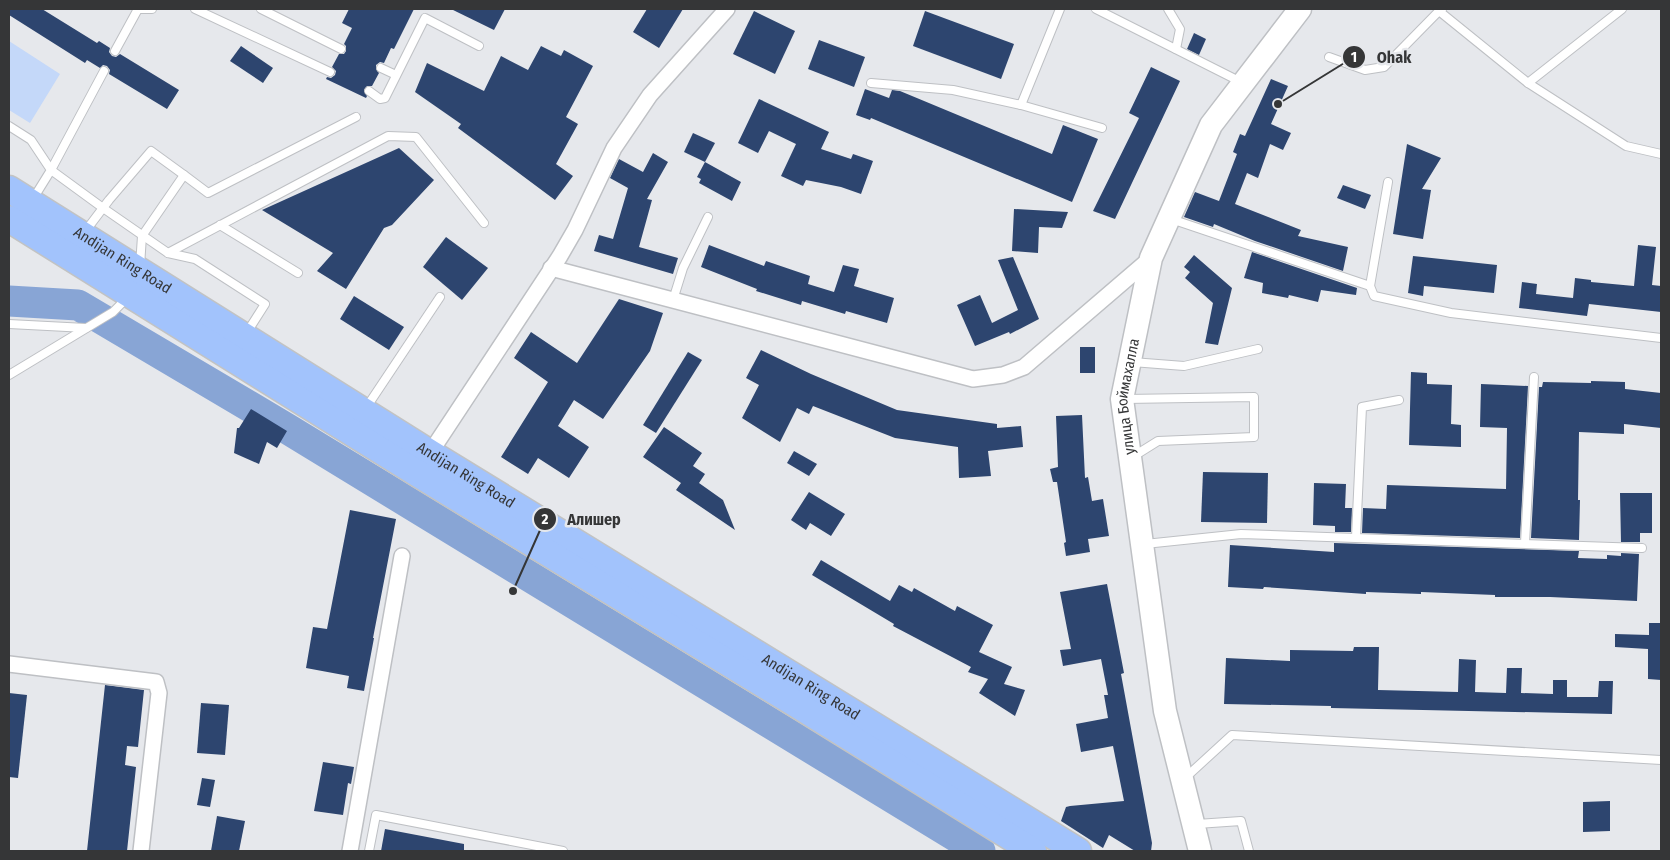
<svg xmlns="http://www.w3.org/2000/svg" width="1670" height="860" viewBox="0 0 1670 860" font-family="'Fira Sans Condensed',sans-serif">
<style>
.green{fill:#c4d8f9}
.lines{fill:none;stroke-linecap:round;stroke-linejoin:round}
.river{stroke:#88a5d5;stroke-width:31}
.building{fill:#2d456f}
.service-casing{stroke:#bec0c4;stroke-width:10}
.minor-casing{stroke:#bec0c4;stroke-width:18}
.secondary-casing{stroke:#bec0c4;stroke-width:25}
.trunk-casing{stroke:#c2c3c3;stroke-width:29}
.service{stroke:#fff;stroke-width:8}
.minor{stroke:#fff;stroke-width:15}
.secondary{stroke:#fff;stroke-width:22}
.trunk{stroke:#a2c3fc;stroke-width:26}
.labels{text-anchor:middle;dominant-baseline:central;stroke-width:5;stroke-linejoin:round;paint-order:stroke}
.street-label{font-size:15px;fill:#353637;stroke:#e6e8ec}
.leader{fill:none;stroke:#353637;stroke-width:2}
.callout-dot{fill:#353637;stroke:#e6e8ec;stroke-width:2}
.mark-label{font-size:15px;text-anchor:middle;font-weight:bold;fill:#fff}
.callout-label{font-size:16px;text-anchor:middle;font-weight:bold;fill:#353637;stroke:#e6e8ec;stroke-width:5;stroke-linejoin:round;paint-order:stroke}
</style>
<rect width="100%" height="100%" fill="#e6e8ec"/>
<polygon class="green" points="9,41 60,74 30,123 9,110"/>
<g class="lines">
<polyline class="river" points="9,301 78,305 286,428 980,851"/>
</g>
<g class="building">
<polygon points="9,9 42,9 97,43 99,41 110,48 109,52 112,56 116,57 120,54 179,90 167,109 109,74 110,70 107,66 103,65 100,68 87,60 85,63 9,15"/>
<polygon points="349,9 414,9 394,49 391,48 384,63 380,62 376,65 376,69 379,73 372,86 367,86 364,90 367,96 366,98 326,79 327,77 331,78 335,75 336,71 332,67 339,54 344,54 346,51 346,46 344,44 352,28 342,23"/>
<polygon points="451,9 505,9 494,30"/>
<polygon points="647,9 683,9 659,48 633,32"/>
<polygon points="754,11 795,31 775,74 733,54"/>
<polygon points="925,11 1014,44 1001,79 913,46"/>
<polygon points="1194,33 1206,39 1199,55 1187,49"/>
<polygon points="819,40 865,57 854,87 808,69"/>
<polygon points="241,46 273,68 263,83 230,61"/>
<polygon points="541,46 561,56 564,50 593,66 566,117 578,124 556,164 573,176 555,200 458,128 461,124 415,92 427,63 484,91 501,56 528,70"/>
<polygon points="1151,67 1180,81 1115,219 1093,211 1139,118 1129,113"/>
<polygon points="1271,79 1288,86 1271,124 1291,133 1283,150 1270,144 1258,178 1247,173 1235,204 1301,230 1298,236 1348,247 1343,271 1255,241 1214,224 1213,227 1184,217 1195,192 1219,201 1237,154 1233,152 1240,134 1245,136"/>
<polygon points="865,89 889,98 892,90 900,91 1052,154 1063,125 1098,139 1072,202 871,118 870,120 856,115"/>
<polygon points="759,99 829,132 821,149 851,159 853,154 873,161 861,194 841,187 806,180 803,186 781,176 796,144 769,131 758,153 738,143"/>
<polygon points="693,133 715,143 705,162 684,152"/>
<polygon points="1407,144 1441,158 1422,189 1431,190 1423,239 1393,234"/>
<polygon points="399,148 434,180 392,225 384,228 346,289 317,271 333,253 262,210"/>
<polygon points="653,153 668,162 647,199 652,200 639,247 678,258 673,274 594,251 599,235 613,239 628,188 610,178 619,159 643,172"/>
<polygon points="705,162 741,182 732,201 699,183 701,179 697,177"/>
<polygon points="1343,185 1371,195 1365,209 1337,198"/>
<polygon points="1014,209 1068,212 1062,228 1039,227 1038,253 1012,251"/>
<polygon points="446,237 488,268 462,300 423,267"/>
<polygon points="709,245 764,266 766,261 810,276 808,284 834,292 843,265 859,269 854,286 894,298 887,323 846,311 845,314 802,301 801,305 756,291 757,289 701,267"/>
<polygon points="1638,245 1656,247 1652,285 1661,286 1661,312 1589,304 1587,316 1519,308 1522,282 1537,284 1536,294 1573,298 1575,278 1591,280 1591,282 1634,286"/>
<polygon points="1252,252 1357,288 1356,295 1321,290 1318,302 1289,295 1288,298 1262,293 1263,283 1244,278"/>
<polygon points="1194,255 1232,288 1218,345 1205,343 1213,303 1185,278 1190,272 1184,267"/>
<polygon points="1413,256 1497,265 1494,293 1424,286 1423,296 1408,293"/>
<polygon points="1013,257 1039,319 1010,334 1009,332 975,346 957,305 980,295 992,323 1018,310 998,260"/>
<polygon points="354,296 404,327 389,350 340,319"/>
<polygon points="619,299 663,313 650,351 603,419 574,400 558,426 589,447 569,478 538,458 528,474 501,457 548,382 514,358 531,332 577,363"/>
<rect x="1080" y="347" width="15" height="26"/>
<polygon points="761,350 811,374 897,410 997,424 997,428 1021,426 1023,447 988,451 991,476 959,478 958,447 895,438 813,406 809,414 797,408 780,442 742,418 759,385 746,378"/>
<polygon points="688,352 702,360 656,433 643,425"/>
<polygon points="1411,372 1427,373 1427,384 1452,385 1451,424 1461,425 1461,447 1409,445"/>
<polygon points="1591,381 1625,382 1625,389 1661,393 1661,428 1624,424 1624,434 1579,432 1578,500 1580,500 1579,540 1531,538 1539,387 1542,387 1543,382 1591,383"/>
<polygon points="1481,384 1528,386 1520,538 1362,533 1363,508 1386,509 1387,485 1506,489 1507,428 1480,427"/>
<polygon points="251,409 287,431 277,448 267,442 259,464 234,453 237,428 239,428"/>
<polygon points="1082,415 1085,478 1088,477 1092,501 1103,499 1109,536 1088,539 1090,552 1066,556 1064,543 1066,542 1057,482 1053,482 1050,469 1058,467 1056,416"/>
<polygon points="664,427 702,453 693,466 705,474 699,483 723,500 735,530 676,490 681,483 643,457"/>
<polygon points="794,451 817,464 809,476 787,463"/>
<polygon points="1203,472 1268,473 1267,523 1201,522"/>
<polygon points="1314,483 1346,484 1345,508 1352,508 1351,532 1335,532 1335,526 1313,525"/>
<polygon points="809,492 845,514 831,536 810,523 806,530 791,520"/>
<polygon points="1620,493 1652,493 1652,533 1640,533 1640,542 1621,542"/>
<polygon points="350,510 396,519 373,638 374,638 364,691 347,688 349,676 306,668 313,627 327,629"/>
<polygon points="1334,543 1579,551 1578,558 1607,559 1607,555 1621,556 1621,553 1639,554 1637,601 1550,597 1495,597 1495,595 1421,592 1421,594 1366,592 1366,594 1264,587 1263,589 1228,587 1230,545 1334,552"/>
<polygon points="821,560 890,601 899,585 912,592 914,588 955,611 957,606 993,625 979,652 1012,667 1004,684 1025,690 1015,716 979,693 988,679 968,672 971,667 893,626 894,624 812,575"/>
<polygon points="1107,584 1124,673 1121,674 1152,843 1151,851 1135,851 1109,835 1103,848 1061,821 1066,807 1070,806 1124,801 1113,746 1081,752 1076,724 1108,718 1104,695 1108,695 1101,659 1063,666 1060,650 1071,649 1060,592"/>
<polygon points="1649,623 1661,623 1661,680 1648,679 1648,649 1615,647 1615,634 1649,635"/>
<polygon points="1354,647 1379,647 1378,690 1458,692 1459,659 1476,660 1475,692 1506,693 1507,668 1522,668 1521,693 1553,694 1553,680 1567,680 1567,697 1598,697 1599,681 1613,681 1612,714 1331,708 1331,706 1224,704 1226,658 1290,661 1290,650 1353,651"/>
<polygon points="105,685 144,690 138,747 127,746 125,765 136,767 127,851 87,851"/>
<polygon points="9,693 27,695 18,778 9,777"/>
<polygon points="201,703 229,705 225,755 197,753"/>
<polygon points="323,762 354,767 351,784 348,783 343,815 314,811"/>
<polygon points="202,778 215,780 210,807 197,805"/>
<polygon points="1610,801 1610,831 1583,832 1583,802"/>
<polygon points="217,816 245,821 239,851 211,851"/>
<polygon points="385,829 464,844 464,851 381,851"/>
</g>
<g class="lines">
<defs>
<g id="service">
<polyline points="137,9 152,9"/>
<polyline points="195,9 330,72"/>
<polyline points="261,9 341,49"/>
<polyline points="1096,9 1241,82"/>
<polyline points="1168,9 1180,29 1176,49"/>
<polyline points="1442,9 1439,11 1528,83 1626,146 1661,154"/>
<polyline points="115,51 138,9"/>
<polyline points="1329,57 1365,70 1384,67 1439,11"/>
<polyline points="381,68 396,75"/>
<polyline points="104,71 51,170 103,208 168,253 195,259 265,304 246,334"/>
<polyline points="871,83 953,90 1021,105 1060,9"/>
<polyline points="1528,83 1622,9"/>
<polyline points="369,91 380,99 385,98 425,18 479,46"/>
<polyline points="1021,105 1102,128"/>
<polyline points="9,126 31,140 51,170 33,199"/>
<polyline points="184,175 208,193 356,117"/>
<polyline points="1171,219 1370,286 1374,296 1451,313 1661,338"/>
<polyline points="220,225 298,273"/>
<polyline points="84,233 109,200 151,151 184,175 142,236 140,266"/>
<polyline points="168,253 388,136 416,137 484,223"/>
<polyline points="1370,286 1388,182"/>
<polyline points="673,300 683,268 708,217"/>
<polyline points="9,324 86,328"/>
<polyline points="1132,362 1184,366 1258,349"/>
<polyline points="9,375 113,312 128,297"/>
<polyline points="1125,399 1254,397 1254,437 1158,441 1134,456"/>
<polyline points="366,408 440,297"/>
<polyline points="1356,537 1362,407 1399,400"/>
<polyline points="1525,543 1534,377"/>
<polyline points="1145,544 1241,534 1642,548"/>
<polyline points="1185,778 1232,735 1661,760"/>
<polyline points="1197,824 1241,821 1249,851"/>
<polyline points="369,851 376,815 563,851"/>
</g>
<g id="minor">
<polyline points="551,268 973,379 1003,375 1024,367 1151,258"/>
<polyline points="430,453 560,256 575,230 614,148 650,95 727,9"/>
<polyline points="9,664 156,682 159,693 141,851"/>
<polyline points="350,851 402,556"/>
</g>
<g id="secondary">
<path id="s1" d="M1200 851 1165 711 1122 399 1151 258 1211 125 1300 9"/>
</g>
<g id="trunk">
<path id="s2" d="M9 189 430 453 1078 851"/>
<polyline points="9,219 420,475 796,704 1033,851"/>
</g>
</defs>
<use href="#service" class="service-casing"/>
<use href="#minor" class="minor-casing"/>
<use href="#secondary" class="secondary-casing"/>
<use href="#trunk" class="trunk-casing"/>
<use href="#service" class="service"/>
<use href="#minor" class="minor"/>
<use href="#secondary" class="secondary"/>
<use href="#trunk" class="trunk"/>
</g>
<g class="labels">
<g class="street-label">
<text stroke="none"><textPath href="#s2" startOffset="134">Andijan Ring Road</textPath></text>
<text stroke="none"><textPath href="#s1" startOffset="462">улица Боймахалла</textPath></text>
<text stroke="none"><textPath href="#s2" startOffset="539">Andijan Ring Road</textPath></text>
<text stroke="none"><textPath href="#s2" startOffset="944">Andijan Ring Road</textPath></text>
</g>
</g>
<path class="leader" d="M1278 104L1354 57M513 591L545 519"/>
<g class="callout-dot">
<circle cx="1278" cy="104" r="5"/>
<circle cx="513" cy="591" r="5"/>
<circle cx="1354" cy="57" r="12"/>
<circle cx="545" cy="519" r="12"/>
</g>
<g class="mark-label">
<text x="1354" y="62">1</text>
<text x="545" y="524">2</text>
</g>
<g class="callout-label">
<text x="1394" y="63">Ohak</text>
<text x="594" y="525">Алишер</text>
</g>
<rect width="1670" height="860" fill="none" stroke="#353637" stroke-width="20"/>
</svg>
